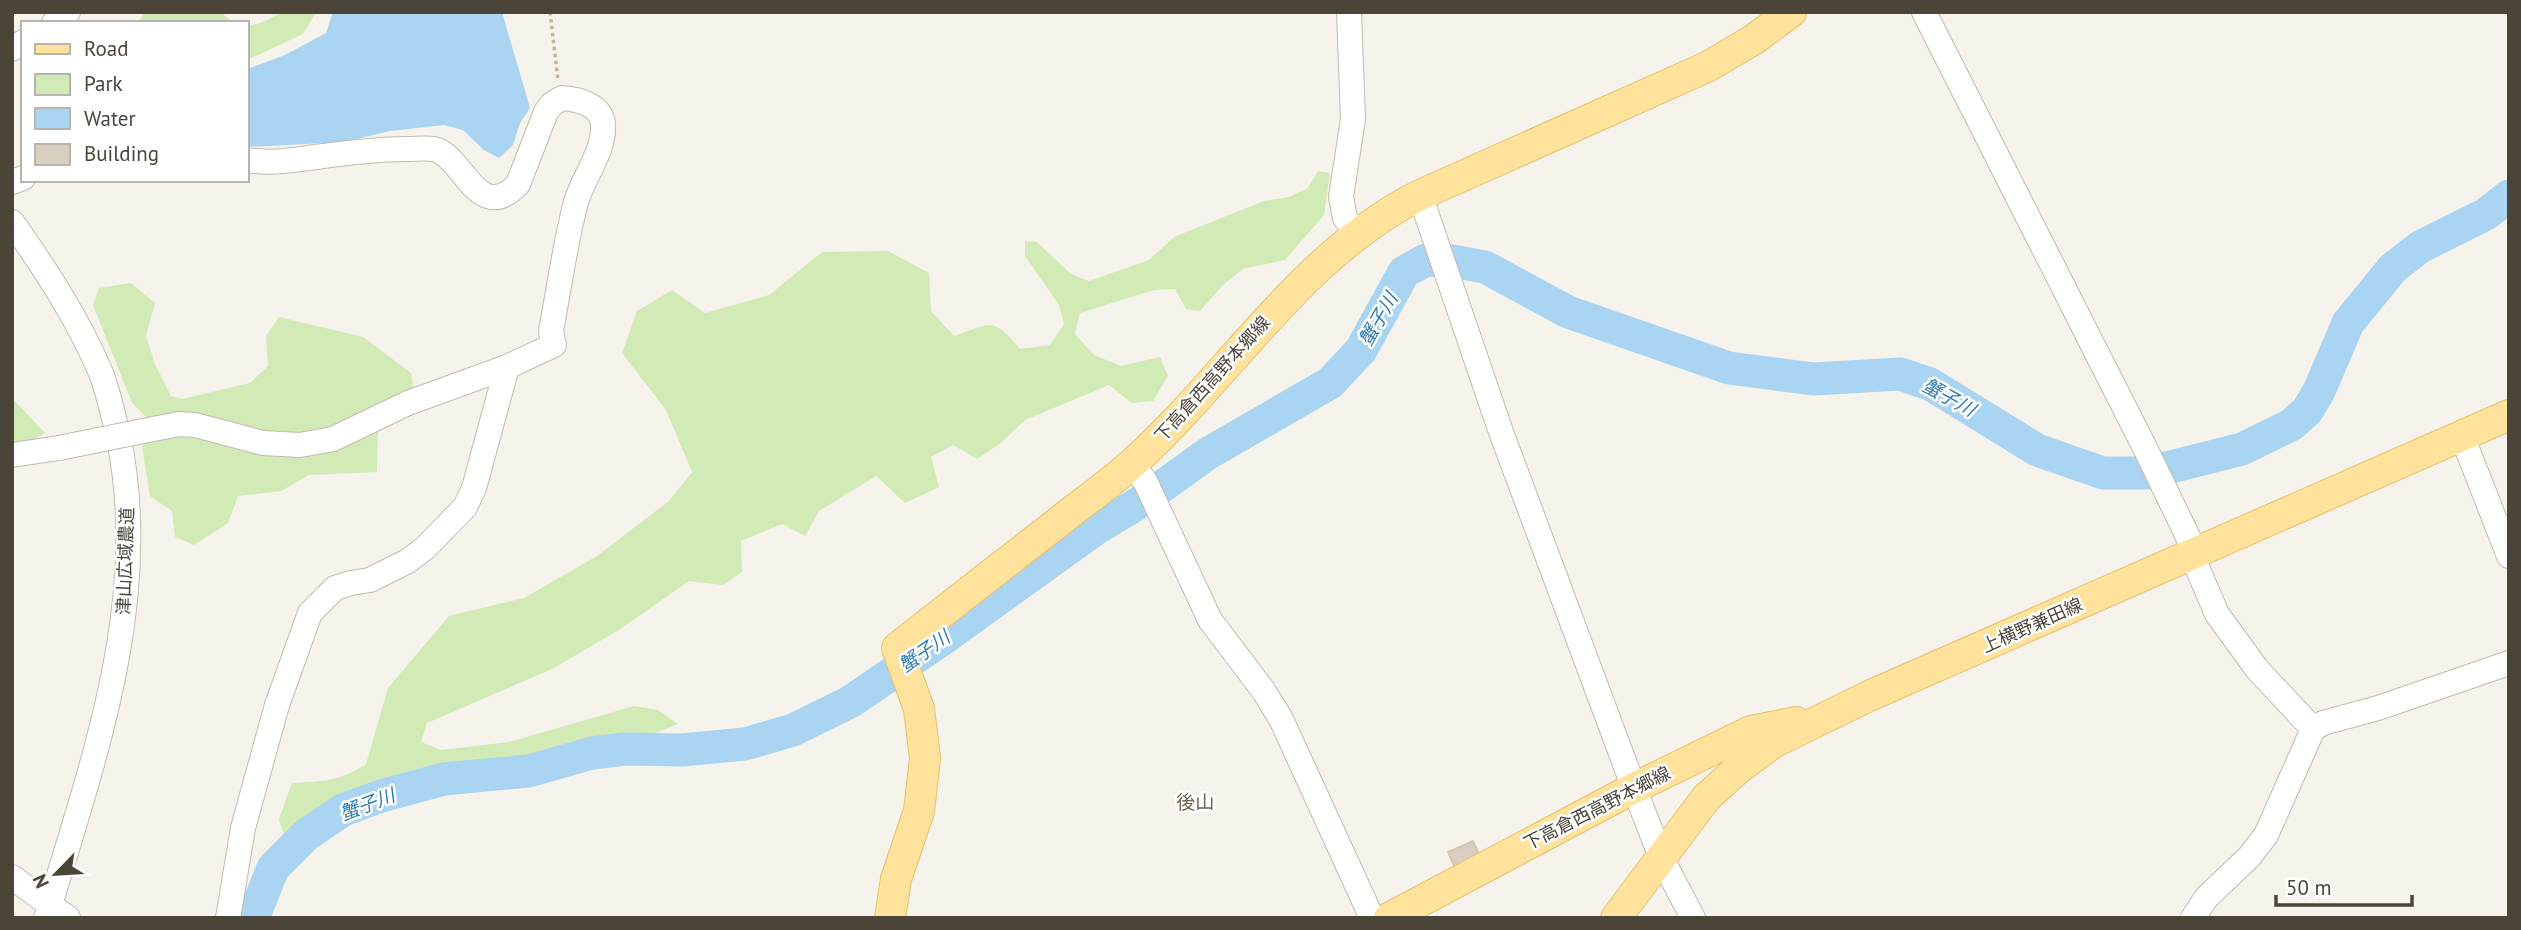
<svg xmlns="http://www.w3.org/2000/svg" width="2521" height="930" viewBox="0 0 2521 930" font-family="'PT Sans','Noto Sans JP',sans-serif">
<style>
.green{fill:#d2eab5}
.water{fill:#a9d4f2}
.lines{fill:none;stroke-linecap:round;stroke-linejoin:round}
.river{stroke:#a9d4f2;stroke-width:33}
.building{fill:#d8cfc1;stroke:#d3c7b4;stroke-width:2}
.minor-casing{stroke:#c2bbae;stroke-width:26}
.major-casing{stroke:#e6c16a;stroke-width:32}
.path{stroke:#c4b79f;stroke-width:3.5;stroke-dasharray:3.5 3.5;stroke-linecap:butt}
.minor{stroke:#fff;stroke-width:24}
.major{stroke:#ffe39c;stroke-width:30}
.minor-bridge-casing{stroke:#c2bbae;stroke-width:26;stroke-linecap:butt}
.minor-bridge{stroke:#fff;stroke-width:24}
.labels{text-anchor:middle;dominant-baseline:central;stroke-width:5;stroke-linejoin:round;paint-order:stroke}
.street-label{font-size:18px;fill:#4b4439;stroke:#fff}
.water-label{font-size:19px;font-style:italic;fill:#2e7ab2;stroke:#fff}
.neighbourhood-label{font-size:19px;fill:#6e6250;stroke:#fff}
</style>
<rect width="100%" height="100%" fill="#f6f3ec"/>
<g class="green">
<polygon points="145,12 221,12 233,23 138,23"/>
<polygon points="284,12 315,14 303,34 247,60 247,26 260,23"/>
<path d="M1318 171 1330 173 1324 215 1285 260 1243 269 1223 285 1200 311 1186 309 1175 289 1154 290 1080 313 1075 334 1094 355 1121 366 1160 357 1168 376 1153 401 1132 403 1109 385 1025 420 1001 443 977 459 953 445 931 457 939 487 905 503 876 476 819 511 805 536 782 524 741 541 742 572 723 585 689 581 619 630 552 669 427 723 421 742 441 750 509 742 634 706 658 710 678 724 643 738 561 753 417 769 351 795 305 823 283 833 279 819 292 783C324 781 338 782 366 764L388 688 449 616 524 598 597 556 669 501 692 472 666 410 622 353 637 311 672 290 705 313 769 295 822 252 888 251 929 273 931 311 954 336C991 323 993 316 1020 349L1050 345 1064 324 1059 305 1025 256V241L1037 242 1071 274 1089 281 1149 260 1174 237 1264 201 1289 197 1308 188Z"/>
<polygon points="131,283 155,303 146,336 155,364 171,396 182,399 250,383 268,366 266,336 279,317 363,337 411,373 414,393 378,427 377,472 309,475 281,491 238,496 228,523 194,545 175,537 172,511 150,496 142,446 156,435 148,419 132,403 93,305 99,288"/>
<polygon points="12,398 45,433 27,443 12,445"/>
</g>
<polygon class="water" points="333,12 502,12 530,108 520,123 513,145 499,158 484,150 463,130 444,125 390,131 343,142 247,147 247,69 285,55 326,33"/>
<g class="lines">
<polyline class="river" points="253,918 273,868 306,835 343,810 381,796 444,779 529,771 592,753 625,749 682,750 745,744 793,730 850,702 944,638 1094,530 1142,501 1207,454 1330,383 1361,350 1404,272 1426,260 1452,261 1485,267 1568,312 1729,368 1814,379 1900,374 1930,384 2037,450 2103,473 2147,473 2242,449 2291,425 2307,411 2319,391 2348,323 2393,268 2420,247 2486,214 2509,196"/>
</g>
<polygon class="building" points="1473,841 1481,859 1456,870 1448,852"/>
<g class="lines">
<defs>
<g id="minor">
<polyline points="1349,12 1353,119 1341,197 1345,218 1357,234"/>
<polyline points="1924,12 2148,454 2189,539 2196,565 2217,614 2257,669 2313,729"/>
<polyline points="54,23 68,12"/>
<polyline points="12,49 23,42"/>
<polyline points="12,182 23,178"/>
<polyline points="1420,195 1501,432 1634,788 1661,857 1693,918"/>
<path d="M12 222C46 270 78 319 101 373 109 394 114 418 119 440 152 602 92 764 46 918"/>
<path d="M148 430 179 424 195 425 263 443 300 445 333 439 408 403 507 367 554 345 551 331C559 288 565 244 576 202 583 178 605 150 603 125 602 105 578 99 562 98L552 104 546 112 518 184C478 226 463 155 434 149 425 148 415 149 407 149 377 149 345 153 316 157 292 160 271 164 247 160"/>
<polyline points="2462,436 2509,556"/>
<polyline points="12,455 59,448"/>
<polyline points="1133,463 1146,483 1210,620 1263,690 1281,719 1372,918"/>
<polyline points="12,877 68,918"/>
<polyline points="228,918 243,828 277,705 310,613 335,588 351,583 370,580 408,561 425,548 465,507 474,488 507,367"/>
<polyline points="2193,918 2206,898 2250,856 2266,835 2313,729 2323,723 2378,708 2509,663"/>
</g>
<g id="major">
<path d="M890 918 896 879 919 811 925 758 919 709 897 648C950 606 1003 565 1056 524 1082 503 1110 484 1135 461 1231 374 1301 255 1420 195L1707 67 1753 40 1791 12"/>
<polyline points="1389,918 1634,788 1751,731 1796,722"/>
<polyline points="1616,918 1706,798 1739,768 1773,743 1869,696 2509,415"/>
</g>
</defs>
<use href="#minor" class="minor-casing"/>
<use href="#major" class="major-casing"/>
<polyline class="path" points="550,12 558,80"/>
<use href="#minor" class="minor"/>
<use href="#major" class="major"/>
<defs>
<polyline id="minor-bridge" points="59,448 148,430"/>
</defs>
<use href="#minor-bridge" class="minor-bridge-casing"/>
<use href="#minor-bridge" class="minor-bridge"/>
</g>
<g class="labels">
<g class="street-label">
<text transform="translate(1212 379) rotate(-48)">下高倉西高野本郷線</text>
<text transform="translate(125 561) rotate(-88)">津山広域農道</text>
<text transform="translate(2032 625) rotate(-24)">上横野兼田線</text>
<text transform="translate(1597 808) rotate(-27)">下高倉西高野本郷線</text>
</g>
<g class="water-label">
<text transform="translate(1378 319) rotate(-60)">蟹子川</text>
<text transform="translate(1949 397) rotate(29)">蟹子川</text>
<text transform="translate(924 651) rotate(-35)">蟹子川</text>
<text transform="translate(367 804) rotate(-21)">蟹子川</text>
</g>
<g class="neighbourhood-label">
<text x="1195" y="802">後山</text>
</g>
</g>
<rect width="2521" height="930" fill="none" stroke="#4b4439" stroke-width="28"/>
<rect x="21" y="21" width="228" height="161" fill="#ffffff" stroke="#b7b4b0" stroke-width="2"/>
<rect x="35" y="44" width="35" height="10" fill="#ffe39c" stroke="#b7b4b0" stroke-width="2"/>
<text x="84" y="56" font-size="21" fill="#4b4439">Road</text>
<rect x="35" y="74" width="35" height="21" fill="#d2eab5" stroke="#b7b4b0" stroke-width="2"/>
<text x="84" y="91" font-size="21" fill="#4b4439">Park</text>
<rect x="35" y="108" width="35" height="21" fill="#a9d4f2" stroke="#b7b4b0" stroke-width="2"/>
<text x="84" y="126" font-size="21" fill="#4b4439">Water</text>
<rect x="35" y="144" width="35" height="21" fill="#d8cfc1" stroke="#b7b4b0" stroke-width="2"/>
<text x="84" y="161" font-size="21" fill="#4b4439">Building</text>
<g transform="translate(56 874) rotate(245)" stroke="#ffffff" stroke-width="5" paint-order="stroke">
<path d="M0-5L12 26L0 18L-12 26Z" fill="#4b4439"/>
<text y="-10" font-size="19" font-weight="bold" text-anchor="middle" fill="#4b4439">N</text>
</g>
<path d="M2276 895v10h136v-10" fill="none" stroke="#4b4439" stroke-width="3.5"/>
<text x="2286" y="895" font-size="21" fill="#4b4439" stroke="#ffffff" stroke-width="5" paint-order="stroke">50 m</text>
</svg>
